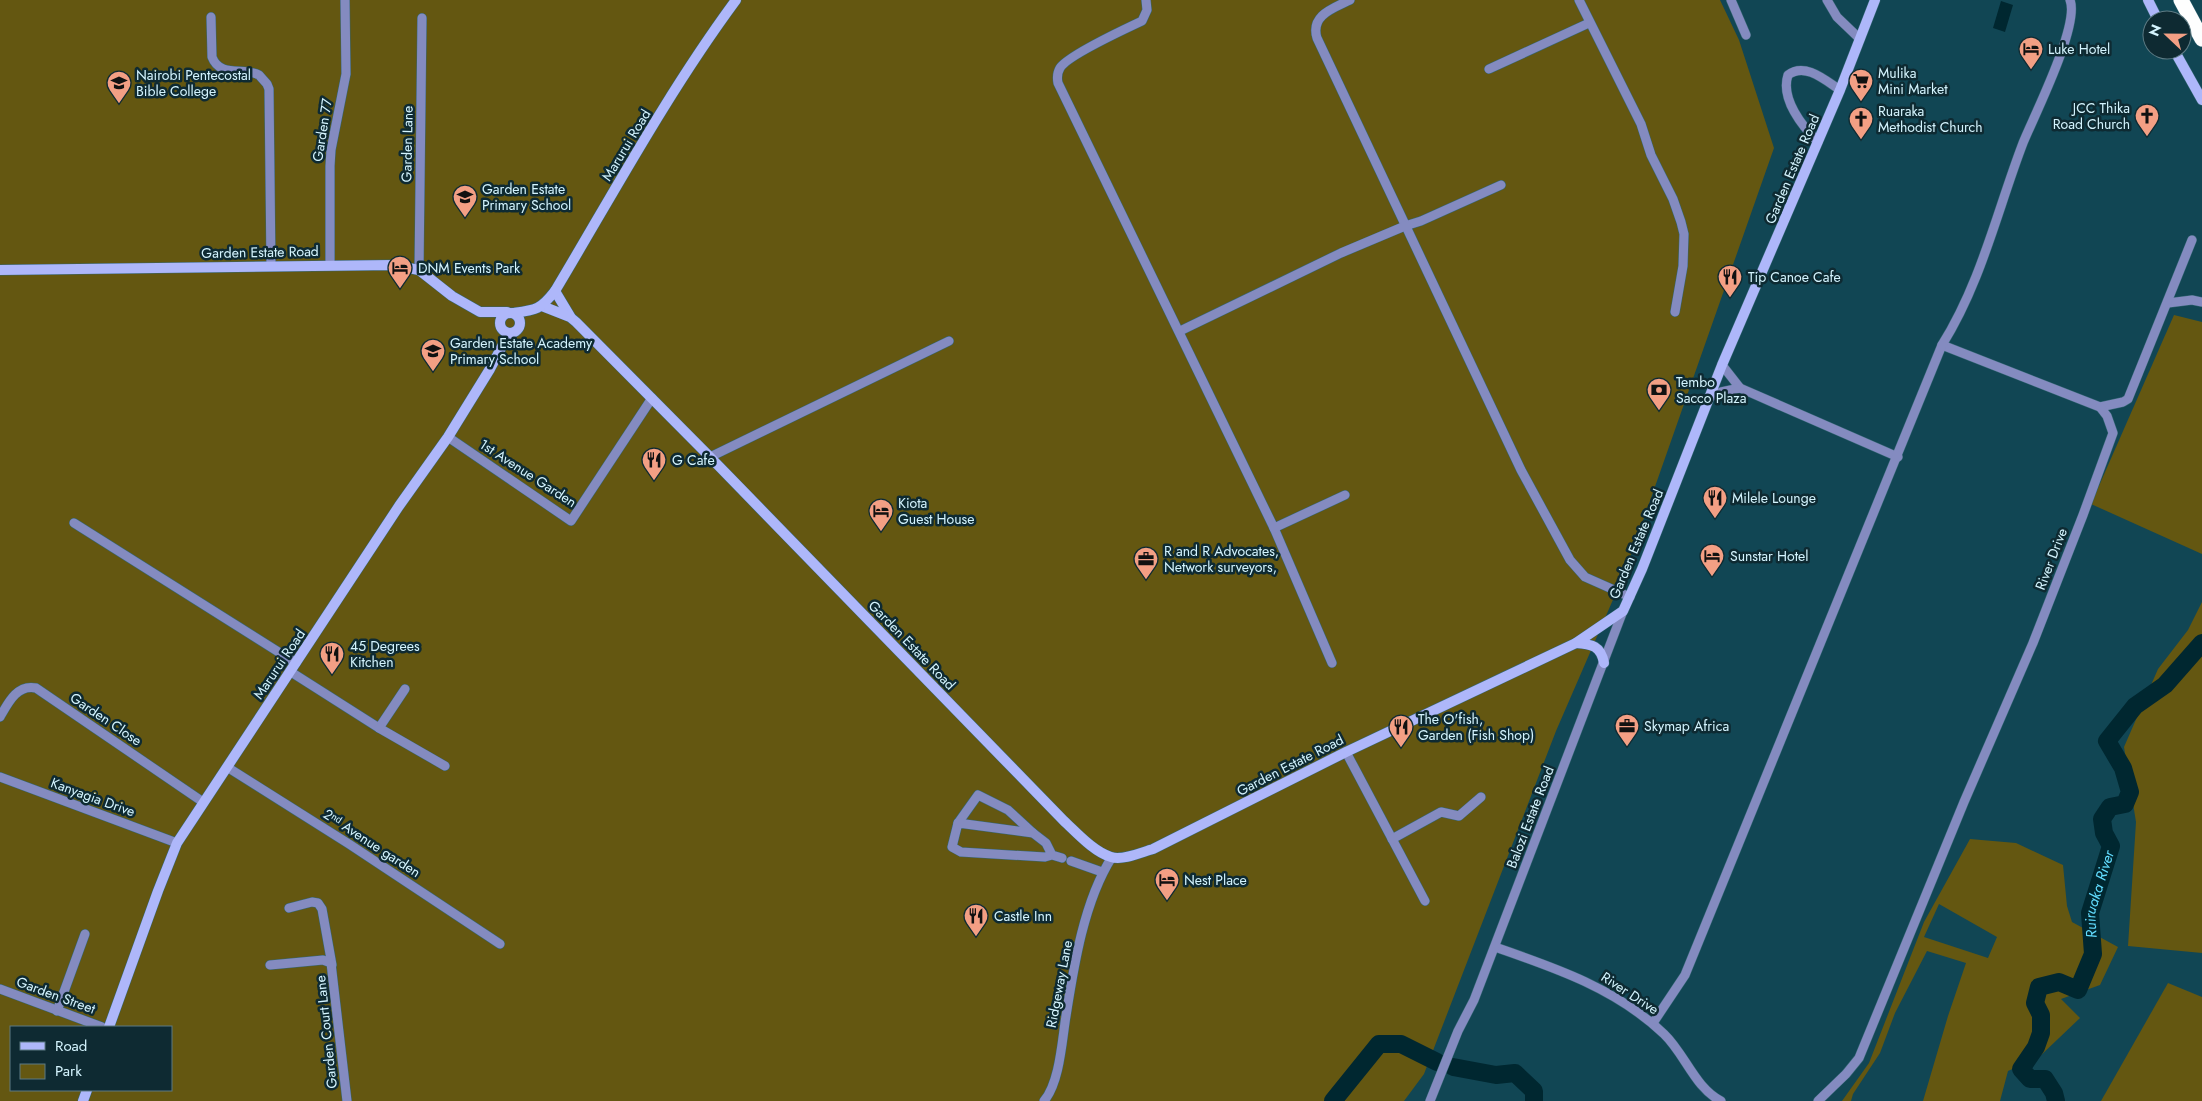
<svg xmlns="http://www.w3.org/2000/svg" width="2202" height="1101" viewBox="0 0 2202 1101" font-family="Jost,sans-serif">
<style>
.green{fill:#645711;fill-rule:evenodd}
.water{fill:#002730}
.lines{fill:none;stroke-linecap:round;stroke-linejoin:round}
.river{stroke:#002730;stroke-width:18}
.street-casing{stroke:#346573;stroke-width:10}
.secondary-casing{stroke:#346573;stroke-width:11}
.highway-casing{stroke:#346573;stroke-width:16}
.street{stroke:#848bc0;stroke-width:9}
.secondary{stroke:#aeb7fa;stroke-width:10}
.highway{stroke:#fefefe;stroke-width:15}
.labels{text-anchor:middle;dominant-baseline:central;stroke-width:5;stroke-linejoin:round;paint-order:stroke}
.poi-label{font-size:14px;fill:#d4f4fe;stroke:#0e2a32;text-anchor:start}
.street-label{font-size:14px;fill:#d4f4fe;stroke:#0e2a32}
.water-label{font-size:15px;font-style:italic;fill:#61dcfe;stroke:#0e2a32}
</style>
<rect width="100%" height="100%" fill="#114654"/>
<g class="green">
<path d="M0 0H1720L1739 40 1774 148 1625 572 1556 731 1424 1074 1404 1101H0ZM11 1027H171V1090H11Z"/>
<polygon points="2174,315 2202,322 2202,554 2091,504"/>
<polygon points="2202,602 2202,953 2128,946 2136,822 2124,747 2158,669 2188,630"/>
<path d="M1970 839 2016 843 2063 865 2067 906 2072 922 2118 947 2100 985 2061 999 2080 1018 2038 1058 2008 1071 2000 1101H1923L1948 1016 1966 963 1927 951 1895 1013 1880 1053 1853 1094 1851 1101H1842L1869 1063 1924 922ZM1939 904 1997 937 1988 958 1924 937Z"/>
<polygon points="2168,983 2202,997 2202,1101 2101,1101"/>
</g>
<polygon class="water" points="2001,1 2013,5 2005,32 1993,28"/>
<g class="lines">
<g class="river">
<polyline points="1453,1067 1496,1075 1515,1073 1534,1091 1534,1101"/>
<polyline points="1333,1101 1379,1044 1401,1044 1437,1062"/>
<path id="s1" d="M2056 1101 2054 1093 2045 1079H2030L2021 1069 2036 1047 2041 1033V1015L2035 1003 2039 987 2059 982 2078 990 2093 954 2090 913 2111 846 2104 833 2102 819 2110 807 2125 804 2130 792 2123 768 2107 741 2135 706 2165 685 2202 643"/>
</g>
<defs>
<g id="street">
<path d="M1146 0 1147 10 1142 21C1127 28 1067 56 1060 68 1057 73 1057 78 1058 83L1274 528 1332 663"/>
<path d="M1350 0C1334 8 1310 15 1317 38L1521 470 1570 560 1585 577 1630 597"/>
<polyline points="1579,0 1641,124 1651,155 1673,199 1681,222 1684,234 1683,266 1675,312"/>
<polyline points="1731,0 1746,35"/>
<polyline points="1827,0 1837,17 1860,39"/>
<path d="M211 17 212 57C220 78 243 67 259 75L267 84 269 89 271 266"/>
<polyline points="1489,69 1589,23"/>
<path d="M1818 142C1803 127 1780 99 1788 75 1805 62 1825 80 1840 90"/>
<polyline points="330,265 330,166 331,150 346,74 345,0"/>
<polyline points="419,270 422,18"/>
<polyline points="2168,303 2192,300 2202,302"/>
<polyline points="1180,331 1341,253 1405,226 1421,221 1501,185"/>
<polyline points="1942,345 2100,407 2123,402 2128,399 2192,240"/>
<polyline points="1722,365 1740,388 1898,457"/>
<polyline points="1710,397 1721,392 1740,388"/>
<polyline points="448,437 571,521 652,398"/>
<polyline points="710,457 949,341"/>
<polyline points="74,523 296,663"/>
<polyline points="1274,528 1345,495"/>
<polyline points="291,672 379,728 405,689"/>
<path d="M0 717C8 703 17 684 36 688L203 802"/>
<polyline points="379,728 445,766"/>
<polyline points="1346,752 1425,901"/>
<polyline points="227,767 349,844 500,944"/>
<polyline points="0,777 177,843"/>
<polyline points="958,823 978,795 1008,810 1033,833"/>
<polyline points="1392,839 1441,812 1459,816 1481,797"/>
<polyline points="1052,855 1046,843 1033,833 958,823 952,847 961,852 1045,857 1052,855 1062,858"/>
<polyline points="1071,861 1102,872"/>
<polyline points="289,908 312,902 318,903 322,909 332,965"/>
<path d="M1495 947C1556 968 1617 989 1664 1034 1685 1054 1695 1088 1721 1101"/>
<polyline points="270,965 323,960 331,963 347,1101"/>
<polyline points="0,989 102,1027"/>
<polyline points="57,1011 85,934"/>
<path d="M1653 1023 1685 975 1942 345C1981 283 1997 211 2023 143 2034 116 2080 25 2070 0"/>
<path d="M1044 1101C1060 1082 1062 1040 1066 1016 1074 965 1084 901 1112 857"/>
<polyline points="1430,1101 1458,1031 1474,1000 1623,611"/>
<polyline points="1818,1101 1846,1074 1859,1058 1964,802 2033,643 2083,515 2113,433 2107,416 2100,407"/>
</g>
<g id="secondary">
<polyline points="2148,0 2158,20"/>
<polyline points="2174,50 2202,100"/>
<polyline points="0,270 393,265 419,270 452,296 480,312 507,312"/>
<polyline points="555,291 570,316"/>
<path d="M542 306 570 317 576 322 710 457 1064 821C1077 833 1094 852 1111 857 1123 861 1142 852 1153 849L1346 752 1576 643 1623 611 1642 569 1722 365 1840 90 1875 0"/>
<circle cx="510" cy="323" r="10"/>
<path d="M513 313C536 310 540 310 555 291 613 194 668 92 736 0"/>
<path d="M1576 643C1592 644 1601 646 1604 663"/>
<polyline points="109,1027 158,891 177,843 399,506 448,437 490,369 509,333"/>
<polyline points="83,1101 87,1090"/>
</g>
<polyline id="highway" points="2181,0 2202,39"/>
</defs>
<use href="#street" class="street-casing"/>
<use href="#secondary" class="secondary-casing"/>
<use href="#highway" class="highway-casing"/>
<use href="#street" class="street"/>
<use href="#secondary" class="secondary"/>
<use href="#highway" class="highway"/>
</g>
<defs>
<symbol id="hotel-pin" viewBox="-11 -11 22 30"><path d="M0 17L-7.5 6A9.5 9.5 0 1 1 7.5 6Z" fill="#f39f84" stroke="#0e2a32"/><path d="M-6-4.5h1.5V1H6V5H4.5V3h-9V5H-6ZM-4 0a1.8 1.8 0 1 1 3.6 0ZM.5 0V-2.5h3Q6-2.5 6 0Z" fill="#111"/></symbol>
<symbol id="supermarket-pin" viewBox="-11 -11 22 30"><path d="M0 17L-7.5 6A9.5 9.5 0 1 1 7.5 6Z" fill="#f39f84" stroke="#0e2a32"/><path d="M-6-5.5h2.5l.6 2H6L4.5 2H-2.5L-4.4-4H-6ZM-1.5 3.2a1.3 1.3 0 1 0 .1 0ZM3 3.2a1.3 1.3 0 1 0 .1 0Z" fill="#111"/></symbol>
<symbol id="university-pin" viewBox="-11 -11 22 30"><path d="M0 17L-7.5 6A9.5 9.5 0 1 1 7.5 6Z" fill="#f39f84" stroke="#0e2a32"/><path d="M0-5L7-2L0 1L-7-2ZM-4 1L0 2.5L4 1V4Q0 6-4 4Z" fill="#111"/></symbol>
<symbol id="church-pin" viewBox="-11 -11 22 30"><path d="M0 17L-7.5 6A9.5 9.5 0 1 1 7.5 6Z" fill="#f39f84" stroke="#0e2a32"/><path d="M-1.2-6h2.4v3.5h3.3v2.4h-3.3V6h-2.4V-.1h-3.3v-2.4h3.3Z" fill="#111"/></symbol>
<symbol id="school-pin" viewBox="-11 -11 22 30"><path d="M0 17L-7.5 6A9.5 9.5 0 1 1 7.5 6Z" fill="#f39f84" stroke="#0e2a32"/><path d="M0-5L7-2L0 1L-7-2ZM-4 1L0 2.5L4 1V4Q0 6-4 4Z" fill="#111"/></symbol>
<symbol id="restaurant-pin" viewBox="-11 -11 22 30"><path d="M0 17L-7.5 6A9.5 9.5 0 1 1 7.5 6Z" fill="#f39f84" stroke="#0e2a32"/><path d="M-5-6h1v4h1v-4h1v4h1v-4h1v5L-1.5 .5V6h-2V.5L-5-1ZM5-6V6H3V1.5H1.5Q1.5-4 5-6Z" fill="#111"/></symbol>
<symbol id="bank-pin" viewBox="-11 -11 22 30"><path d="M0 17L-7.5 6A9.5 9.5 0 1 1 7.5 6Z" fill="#f39f84" stroke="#0e2a32"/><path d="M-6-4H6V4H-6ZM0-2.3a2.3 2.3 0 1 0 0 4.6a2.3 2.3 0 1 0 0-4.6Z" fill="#111"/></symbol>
<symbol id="office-pin" viewBox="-11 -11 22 30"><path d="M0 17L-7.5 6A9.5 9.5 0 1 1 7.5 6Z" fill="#f39f84" stroke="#0e2a32"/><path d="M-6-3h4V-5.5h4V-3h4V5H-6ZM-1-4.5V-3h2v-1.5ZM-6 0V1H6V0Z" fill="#111"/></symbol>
</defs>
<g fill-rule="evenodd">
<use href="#hotel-pin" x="2017" y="35" width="28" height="38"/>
<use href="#supermarket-pin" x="1847" y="67" width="28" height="38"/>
<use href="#university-pin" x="105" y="69" width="28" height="38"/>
<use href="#church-pin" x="2133" y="102" width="28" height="38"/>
<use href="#church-pin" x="1847" y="105" width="28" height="38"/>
<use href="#school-pin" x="451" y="183" width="28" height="38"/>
<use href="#hotel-pin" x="386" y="254" width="28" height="38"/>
<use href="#restaurant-pin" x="1716" y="263" width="28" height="38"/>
<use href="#school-pin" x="419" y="337" width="28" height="38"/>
<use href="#bank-pin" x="1645" y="376" width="28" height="38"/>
<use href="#restaurant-pin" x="640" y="446" width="28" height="38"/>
<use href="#restaurant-pin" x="1701" y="484" width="28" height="38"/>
<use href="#hotel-pin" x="867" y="497" width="28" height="38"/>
<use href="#hotel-pin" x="1698" y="542" width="28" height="38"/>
<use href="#office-pin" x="1132" y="545" width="28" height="38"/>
<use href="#restaurant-pin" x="318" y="640" width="28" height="38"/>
<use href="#office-pin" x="1613" y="712" width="28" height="38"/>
<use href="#restaurant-pin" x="1387" y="713" width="28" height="38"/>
<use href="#hotel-pin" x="1153" y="866" width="28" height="38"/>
<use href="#restaurant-pin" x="962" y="902" width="28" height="38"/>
</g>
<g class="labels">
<g class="poi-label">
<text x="2048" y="49">Luke Hotel</text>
<text x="1878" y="73">Mulika<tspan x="1878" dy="16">Mini Market</tspan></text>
<text x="136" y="75">Nairobi Pentecostal<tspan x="136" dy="16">Bible College</tspan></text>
<text x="2130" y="108" text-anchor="end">JCC Thika<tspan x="2130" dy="16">Road Church</tspan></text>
<text x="1878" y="111">Ruaraka<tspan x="1878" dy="16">Methodist Church</tspan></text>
<text x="482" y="189">Garden Estate<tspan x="482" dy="16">Primary School</tspan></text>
<text x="418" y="268">DNM Events Park</text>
<text x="1748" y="277">Tip Canoe Cafe</text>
<text x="450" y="343">Garden Estate Academy<tspan x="450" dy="16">Primary School</tspan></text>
<text x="1676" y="382">Tembo<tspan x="1676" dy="16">Sacco Plaza</tspan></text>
<text x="672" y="460">G Cafe</text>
<text x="1732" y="498">Milele Lounge</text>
<text x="898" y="503">Kiota<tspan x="898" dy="16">Guest House</tspan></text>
<text x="1164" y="551">R and R Advocates,<tspan x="1164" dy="16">Network surveyors,</tspan></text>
<text x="1730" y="556">Sunstar Hotel</text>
<text x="350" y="646">45 Degrees<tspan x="350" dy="16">Kitchen</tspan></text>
<text x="1418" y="719">The O'fish,<tspan x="1418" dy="16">Garden (Fish Shop)</tspan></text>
<text x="1644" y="726">Skymap Africa</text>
<text x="1184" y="880">Nest Place</text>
<text x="994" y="916">Castle Inn</text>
</g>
<g class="street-label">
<text transform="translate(322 130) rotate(-81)">Garden 77</text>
<text transform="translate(407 144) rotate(-89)">Garden Lane</text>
<text transform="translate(626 145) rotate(-59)">Marurui Road</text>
<text transform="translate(1792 169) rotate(-67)">Garden Estate Road</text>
<text transform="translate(260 252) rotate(-1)">Garden Estate Road</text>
<text transform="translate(528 473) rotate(33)">1st Avenue Garden</text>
<text transform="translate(1636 544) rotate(-67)">Garden Estate Road</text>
<text transform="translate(2051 559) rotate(-69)">River Drive</text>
<text transform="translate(912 645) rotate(46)">Garden Estate Road</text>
<text transform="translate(279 664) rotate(-56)">Marurui Road</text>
<text transform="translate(106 719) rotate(34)">Garden Close</text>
<text transform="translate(1290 765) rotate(-27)">Garden Estate Road</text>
<text transform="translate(93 797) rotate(20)">Kanyagia Drive</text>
<text transform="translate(1530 817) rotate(-69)">Balozi Estate Road</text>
<text transform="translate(372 843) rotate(33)">2ⁿᵈ Avenue garden</text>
<text transform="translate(1059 984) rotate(-79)">Ridgeway Lane</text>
<text transform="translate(1630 993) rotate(33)">River Drive</text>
<text transform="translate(56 995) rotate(20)">Garden Street</text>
<text transform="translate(326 1032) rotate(-96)">Garden Court Lane</text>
</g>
<g class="water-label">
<text stroke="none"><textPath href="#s1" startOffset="284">Ruiruaka River</textPath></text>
</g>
</g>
<rect x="10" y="1026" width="162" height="65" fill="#0e2a32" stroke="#5d7b84"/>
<rect x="20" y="1042" width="25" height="8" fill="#aeb7fa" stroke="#5d7b84"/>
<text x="55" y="1051" font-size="15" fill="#d4f4fe">Road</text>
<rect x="20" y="1064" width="25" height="15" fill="#645711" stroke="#5d7b84"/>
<text x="55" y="1076" font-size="15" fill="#d4f4fe">Park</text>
<g transform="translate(2167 35) rotate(292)"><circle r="24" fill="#0e2a32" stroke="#5d7b84"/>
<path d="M0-4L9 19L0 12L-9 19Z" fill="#f39f84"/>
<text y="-8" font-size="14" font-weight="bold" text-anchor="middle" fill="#d4f4fe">N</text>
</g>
</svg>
